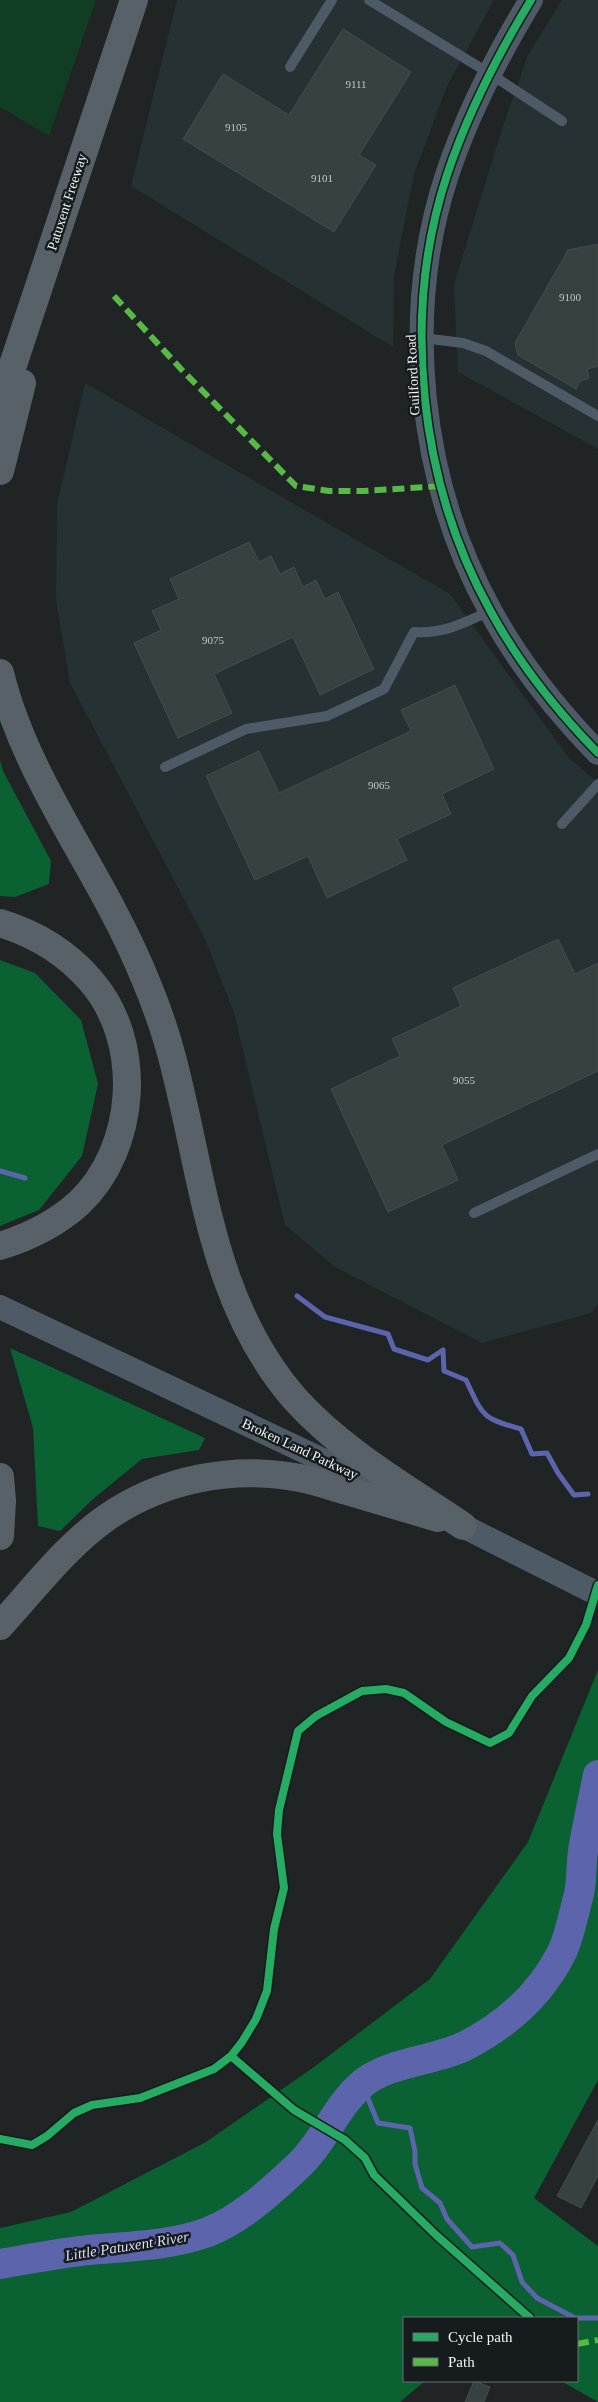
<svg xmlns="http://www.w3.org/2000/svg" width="598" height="2402" viewBox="0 0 598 2402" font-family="Georgia,serif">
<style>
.built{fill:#253133}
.green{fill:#113d22}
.forest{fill:#0a6131}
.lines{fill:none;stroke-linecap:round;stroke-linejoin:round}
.stream{stroke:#5c65ac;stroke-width:5}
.river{stroke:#5c65ac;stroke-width:30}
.building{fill:#374141;stroke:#484b4b}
.service{stroke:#4e5b66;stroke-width:10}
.tertiary{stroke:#4e5b66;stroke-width:24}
.motorway{stroke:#596168;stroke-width:28}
.quiet{stroke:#58b947;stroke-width:6;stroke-dasharray:12 6;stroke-linecap:butt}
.cycleway-casing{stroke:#161b1d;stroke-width:11}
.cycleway{stroke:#26ab63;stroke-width:8}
.labels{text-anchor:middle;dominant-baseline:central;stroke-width:5;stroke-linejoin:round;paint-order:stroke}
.number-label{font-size:11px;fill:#c1c6c7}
.street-label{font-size:14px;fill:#eff3f4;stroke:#161b1d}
.water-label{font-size:15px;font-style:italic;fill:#d9ddf3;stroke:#161b1d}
</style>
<rect width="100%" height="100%" fill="#202425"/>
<g class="built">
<polygon points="177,0 494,0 447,86 414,174 394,276 393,347 131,186"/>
<polygon points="562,0 598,0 598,449 458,372 454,284 504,123 528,55"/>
<polygon points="85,383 450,594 568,757 598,783 598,1304 591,1313 482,1343 335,1267 285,1225 234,1013 205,939 70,683 56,601 57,505"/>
</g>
<polygon class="green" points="0,0 96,0 49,136 0,107"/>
<g class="forest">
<polygon points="0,760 3,771 51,861 49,884 15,897 0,896"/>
<polygon points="0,960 35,973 81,1020 98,1084 82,1156 39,1210 0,1226"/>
<polygon points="10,1348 205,1438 199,1450 142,1459 93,1499 60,1531 38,1526 33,1428"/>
<polygon points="598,1670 598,2080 534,2198 598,2246 598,2402 561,2381 577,2381 577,2318 404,2318 404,2381 425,2381 400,2402 0,2402 0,2228 71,2212 206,2142 314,2067 430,1979 528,1842"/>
</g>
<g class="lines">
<g class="stream">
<polyline points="0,1171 25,1178"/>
<path d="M297 1296 325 1317 388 1334 394 1349 428 1360 443 1350 444 1371 466 1380C483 1416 481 1418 521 1429L532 1454 547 1453 558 1473 574 1495 588 1494"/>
<polyline points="362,2084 378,2123 410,2128 415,2151 415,2164 422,2188 440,2203 447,2219 472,2247 500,2243 513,2255 522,2282 537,2298 575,2318 598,2318"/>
</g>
<path class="river" d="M0 2264C30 2259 59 2253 89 2250 129 2246 170 2246 208 2232 243 2218 271 2191 298 2166 323 2143 335 2108 361 2085 386 2062 435 2061 465 2046 506 2025 541 1994 562 1952 570 1935 574 1912 579 1894 582 1880 581 1865 583 1851 587 1826 593 1800 598 1775"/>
</g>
<g class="building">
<polygon points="343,29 411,72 359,155 376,165 334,232 183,139 223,74 289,115"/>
<polygon points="598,244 598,366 587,369 589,378 580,381 576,389 518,355 515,343 568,250"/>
<polygon points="249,542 259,562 271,556 280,574 294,567 303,587 316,580 325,599 338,592 374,669 320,695 293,637 214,674 232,713 178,738 134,643 161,630 152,611 179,599 170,579"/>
<polygon points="455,685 494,769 442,794 451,814 397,839 407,860 327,898 308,856 255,880 206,776 259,751 279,793 411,731 401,710"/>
<polygon points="558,939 575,974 598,963 598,1071 442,1145 458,1180 388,1212 331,1089 400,1056 392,1039 461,1006 453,988"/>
<polygon points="598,2120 598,2176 581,2208 557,2196"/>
<polygon points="474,2381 490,2387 484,2402 465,2402"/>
</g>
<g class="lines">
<g class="service">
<polyline points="369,0 489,73 562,121"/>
<polyline points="290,67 332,0"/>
<polyline points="423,338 463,343 486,351 598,416"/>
<path d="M165 767 246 729 327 716 384 689 414 632C445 634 463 623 490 611"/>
<polyline points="562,824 598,784"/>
<polyline points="474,1213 598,1154"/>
</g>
<g class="tertiary">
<path d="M531 0C497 56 468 112 447 175 401 315 419 483 491 612 520 665 556 710 598 753"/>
<polyline points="0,1307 405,1499"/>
<polyline points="447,1518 598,1594"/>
</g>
<g class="motorway">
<polyline points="0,404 134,0"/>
<polyline points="0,471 22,383"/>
<path d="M0 673C26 779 98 868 140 967 153 997 164 1026 172 1057 204 1177 210 1301 295 1399 342 1451 405 1487 463 1526"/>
<path d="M0 923C36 934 67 953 91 981 144 1042 137 1148 79 1203 56 1224 29 1237 0 1246"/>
<polyline points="0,1477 2,1501 0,1536"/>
<path d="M0 1626C33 1590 65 1547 106 1518 162 1479 233 1465 300 1478 316 1481 332 1487 347 1491 377 1500 407 1509 438 1518"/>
</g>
<g class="quiet">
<polyline points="114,296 181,369 296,486 329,491 364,491 442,486"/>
<polyline points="577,2344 598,2340"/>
</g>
<defs>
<g id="cycleway">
<path d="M531 0C497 56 468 112 447 175 401 315 419 483 491 612 520 665 556 710 598 753"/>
<polyline points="231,2056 294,2110 345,2140 365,2158 374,2175 436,2235 530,2318"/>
<polyline points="0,2139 32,2145 47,2136 74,2113 92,2105 140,2098 214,2069 231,2056 242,2042 256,2019 267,1991 274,1929 284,1888 277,1834 279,1810 298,1731 316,1716 362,1691 386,1689 404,1693 446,1722 490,1743 509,1733 532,1696 569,1658 586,1625 598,1585"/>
</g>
</defs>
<use href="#cycleway" class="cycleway-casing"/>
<use href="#cycleway" class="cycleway"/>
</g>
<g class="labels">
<g class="number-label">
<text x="356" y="84">9111</text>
<text x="236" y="127">9105</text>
<text x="322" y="178">9101</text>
<text x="570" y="297">9100</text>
<text x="213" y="640">9075</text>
<text x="379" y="785">9065</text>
<text x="464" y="1080">9055</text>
</g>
<g class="street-label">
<text transform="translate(67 202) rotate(-72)">Patuxent Freeway</text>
<text transform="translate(413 375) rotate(-93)">Guilford Road</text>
<text transform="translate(300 1449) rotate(25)">Broken Land Parkway</text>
</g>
<g class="water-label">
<text transform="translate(127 2246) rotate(-9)">Little Patuxent River</text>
</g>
</g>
<rect x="403" y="2317" width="175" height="65" fill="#161b1d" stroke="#6d7173"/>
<rect x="413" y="2333" width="25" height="8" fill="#26ab63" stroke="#6d7173"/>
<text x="448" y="2342" font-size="15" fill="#eff3f4">Cycle path</text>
<rect x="413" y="2358" width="25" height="8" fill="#58b947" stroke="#6d7173"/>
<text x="448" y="2367" font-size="15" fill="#eff3f4">Path</text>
</svg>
